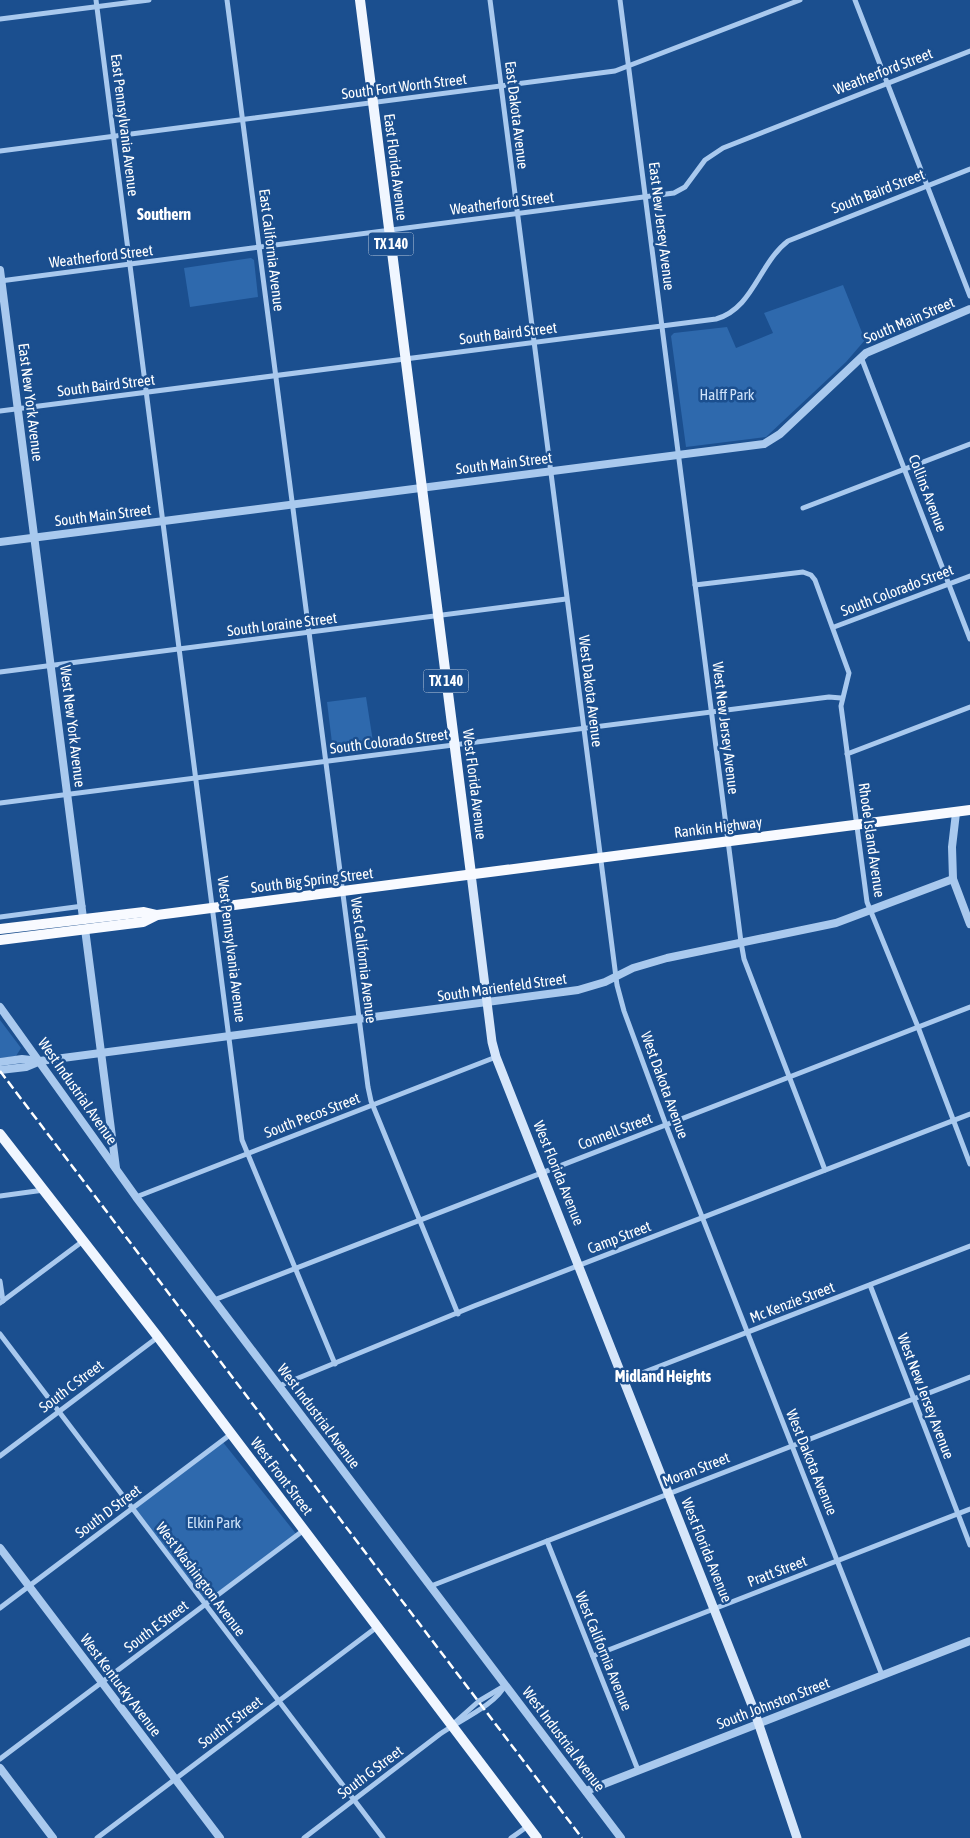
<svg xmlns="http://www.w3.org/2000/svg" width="970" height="1838" viewBox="0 0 970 1838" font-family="'Asap Condensed',sans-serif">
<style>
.green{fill:#2e69ad}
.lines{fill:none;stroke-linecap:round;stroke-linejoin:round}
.minor{stroke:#a9c9ee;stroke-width:5}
.tertiary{stroke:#a9c9ee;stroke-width:8}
.secondary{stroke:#d6e6fa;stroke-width:9}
.primary{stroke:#f0f6ff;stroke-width:10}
.trunk{stroke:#f8faff;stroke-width:10}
.rail{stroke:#fff;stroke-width:2.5;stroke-dasharray:9 4;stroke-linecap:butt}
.labels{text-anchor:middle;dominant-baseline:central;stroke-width:5;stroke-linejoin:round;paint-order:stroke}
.shield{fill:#1b4f8f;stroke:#bbcadd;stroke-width:1}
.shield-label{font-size:14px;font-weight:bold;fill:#fff}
.street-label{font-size:15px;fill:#fff;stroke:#1b4f8f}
.park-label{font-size:15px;fill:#cfe3fa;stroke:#1b4f8f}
.neighbourhood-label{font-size:16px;font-weight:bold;fill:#fff;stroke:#1b4f8f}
</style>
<rect width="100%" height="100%" fill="#1b4f8f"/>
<g class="green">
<polygon points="251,258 254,260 258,297 190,307 184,268"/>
<polygon points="843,285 865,340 846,362 766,437 686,447 671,336 674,333 727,327 736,348 773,333 764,313"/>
<polygon points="366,697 374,748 337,754 333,751 327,702"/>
<polygon points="0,1020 21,1048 16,1056 0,1058"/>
<polygon points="222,1441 297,1535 205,1604 132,1508"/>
</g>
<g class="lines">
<g class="minor">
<polyline points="96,0 242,1140 335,1364"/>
<polyline points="227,0 368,1087 371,1101 458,1314"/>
<polyline points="490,0 617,985 624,1011 666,1125 882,1675"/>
<polyline points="620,0 741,942 744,959 825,1170"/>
<polyline points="855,0 970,296"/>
<polyline points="0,19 149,0"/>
<polyline points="0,151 615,71 800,0"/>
<polyline points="0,281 674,193 685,187 705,160 723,148 970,51"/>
<polyline points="861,357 970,639"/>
<path d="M0 411 716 319C753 309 759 263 788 241L970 169"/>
<polyline points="803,508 970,444"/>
<polyline points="695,585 803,572 811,575 815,580 849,673 841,706 867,902 918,1027 970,1164"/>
<polyline points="834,627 970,576"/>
<polyline points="0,672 566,599"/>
<polyline points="847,754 970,707"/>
<polyline points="0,803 829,697 841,698"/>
<polyline points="0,917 83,906"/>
<polyline points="0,1196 44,1190"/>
<polyline points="136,1197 496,1057"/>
<polyline points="0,1281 3,1301"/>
<polyline points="870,1285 970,1545"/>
<polyline points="214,1300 970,1007"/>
<polyline points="0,1303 83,1241"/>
<polyline points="0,1334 383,1838"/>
<polyline points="624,1380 970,1246"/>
<polyline points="279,1386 474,1306 970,1114"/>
<polyline points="0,1456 158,1337"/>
<polyline points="547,1541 638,1770"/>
<polyline points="431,1586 970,1377"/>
<polyline points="0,1608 231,1434"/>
<polyline points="593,1656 970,1509"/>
<polyline points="452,1725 479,1701 506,1685"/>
<polyline points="0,1759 304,1530"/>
<polyline points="97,1838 377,1627"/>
<path d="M304 1838 440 1734C458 1721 496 1705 505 1685"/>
<polyline points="511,1838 528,1826"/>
</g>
<g class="tertiary">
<polyline points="0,270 83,918"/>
<polyline points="0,542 764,444 780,434 866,353 970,309"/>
<polyline points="956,813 952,847 953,879 970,924"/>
<polyline points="85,929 116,1168"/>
<polyline points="0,1007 136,1197 621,1838"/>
<polyline points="0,1062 22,1059 40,1061 578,990 605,982 633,968 667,958 836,923 953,879"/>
<polyline points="0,1070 26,1067 38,1062"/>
<polyline points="0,1548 220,1838"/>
<polyline points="0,1768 53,1838"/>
<polyline points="586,1791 970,1641"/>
</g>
<polyline class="secondary" points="471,874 492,1042 496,1057 755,1713 797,1838"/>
<g class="primary">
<polyline points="360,0 471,874"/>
<polyline points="0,1134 158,1337 537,1838"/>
</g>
<g class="trunk">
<polyline points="0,929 144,912 157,915"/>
<polyline points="0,940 143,922 157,915 970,810"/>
</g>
<polyline class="rail" points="0,1071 582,1838"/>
</g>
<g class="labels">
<g class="shield">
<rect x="368.5" y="232.5" width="45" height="23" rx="4"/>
<rect x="423.5" y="669.5" width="45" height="23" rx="4"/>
</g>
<g class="shield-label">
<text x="391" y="244">TX 140</text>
<text x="446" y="681">TX 140</text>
</g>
<g class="street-label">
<text transform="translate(883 71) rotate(-21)">Weatherford Street</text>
<text transform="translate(404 86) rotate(-7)">South Fort Worth Street</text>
<text transform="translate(517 115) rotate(83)">East Dakota Avenue</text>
<text transform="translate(125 125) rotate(83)">East Pennsylvania Avenue</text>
<text transform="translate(396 167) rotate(83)">East Florida Avenue</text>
<text transform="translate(878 191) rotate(-21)">South Baird Street</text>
<text transform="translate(502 203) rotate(-7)">Weatherford Street</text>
<text transform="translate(662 226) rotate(83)">East New Jersey Avenue</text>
<text transform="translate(272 250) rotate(83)">East California Avenue</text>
<text transform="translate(101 256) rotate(-7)">Weatherford Street</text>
<text transform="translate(909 320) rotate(-23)">South Main Street</text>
<text transform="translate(508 333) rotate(-7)">South Baird Street</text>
<text transform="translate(106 385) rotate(-7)">South Baird Street</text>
<text transform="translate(31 402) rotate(83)">East New York Avenue</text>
<text transform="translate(504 463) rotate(-7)">South Main Street</text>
<text transform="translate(928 493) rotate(69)">Collins Avenue</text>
<text transform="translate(103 515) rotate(-7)">South Main Street</text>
<text transform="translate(897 590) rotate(-21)">South Colorado Street</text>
<text transform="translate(282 624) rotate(-7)">South Loraine Street</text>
<text transform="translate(591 691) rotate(83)">West Dakota Avenue</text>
<text transform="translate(73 726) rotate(83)">West New York Avenue</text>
<text transform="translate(726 728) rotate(83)">West New Jersey Avenue</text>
<text transform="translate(389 741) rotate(-7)">South Colorado Street</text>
<text transform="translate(475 784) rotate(83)">West Florida Avenue</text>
<text transform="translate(718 827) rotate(-7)">Rankin Highway</text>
<text transform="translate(872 840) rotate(82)">Rhode Island Avenue</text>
<text transform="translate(312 880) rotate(-7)">South Big Spring Street</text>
<text transform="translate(232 949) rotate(83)">West Pennsylvania Avenue</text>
<text transform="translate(364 960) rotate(83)">West California Avenue</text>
<text transform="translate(502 987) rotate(-8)">South Marienfeld Street</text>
<text transform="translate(665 1085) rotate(70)">West Dakota Avenue</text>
<text transform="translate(78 1091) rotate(55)">West Industrial Avenue</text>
<text transform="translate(312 1115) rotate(-21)">South Pecos Street</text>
<text transform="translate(615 1131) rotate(-21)">Connell Street</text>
<text transform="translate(559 1173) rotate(68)">West Florida Avenue</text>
<text transform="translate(619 1237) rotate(-21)">Camp Street</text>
<text transform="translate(792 1302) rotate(-21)">Mc Kenzie Street</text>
<text transform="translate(71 1386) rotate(-37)">South C Street</text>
<text transform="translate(926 1396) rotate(69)">West New Jersey Avenue</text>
<text transform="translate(319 1416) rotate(53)">West Industrial Avenue</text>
<text transform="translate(812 1462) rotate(68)">West Dakota Avenue</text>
<text transform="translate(696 1469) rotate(-21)">Moran Street</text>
<text transform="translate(282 1476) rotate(53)">West Front Street</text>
<text transform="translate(108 1511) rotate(-37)">South D Street</text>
<text transform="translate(707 1550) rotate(68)">West Florida Avenue</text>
<text transform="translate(777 1571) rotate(-21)">Pratt Street</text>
<text transform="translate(201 1579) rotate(53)">West Washington Avenue</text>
<text transform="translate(156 1626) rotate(-37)">South E Street</text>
<text transform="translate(604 1651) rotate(68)">West California Avenue</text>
<text transform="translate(121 1685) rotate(53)">West Kentucky Avenue</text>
<text transform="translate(773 1703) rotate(-21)">South Johnston Street</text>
<text transform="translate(230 1722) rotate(-37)">South F Street</text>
<text transform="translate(564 1739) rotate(53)">West Industrial Avenue</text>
<text transform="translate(370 1772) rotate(-37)">South G Street</text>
</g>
<g class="park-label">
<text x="727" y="394">Halff Park</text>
<text x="214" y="1522">Elkin Park</text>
</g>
<g class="neighbourhood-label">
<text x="164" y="214">Southern</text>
<text x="663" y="1376">Midland Heights</text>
</g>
</g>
</svg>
